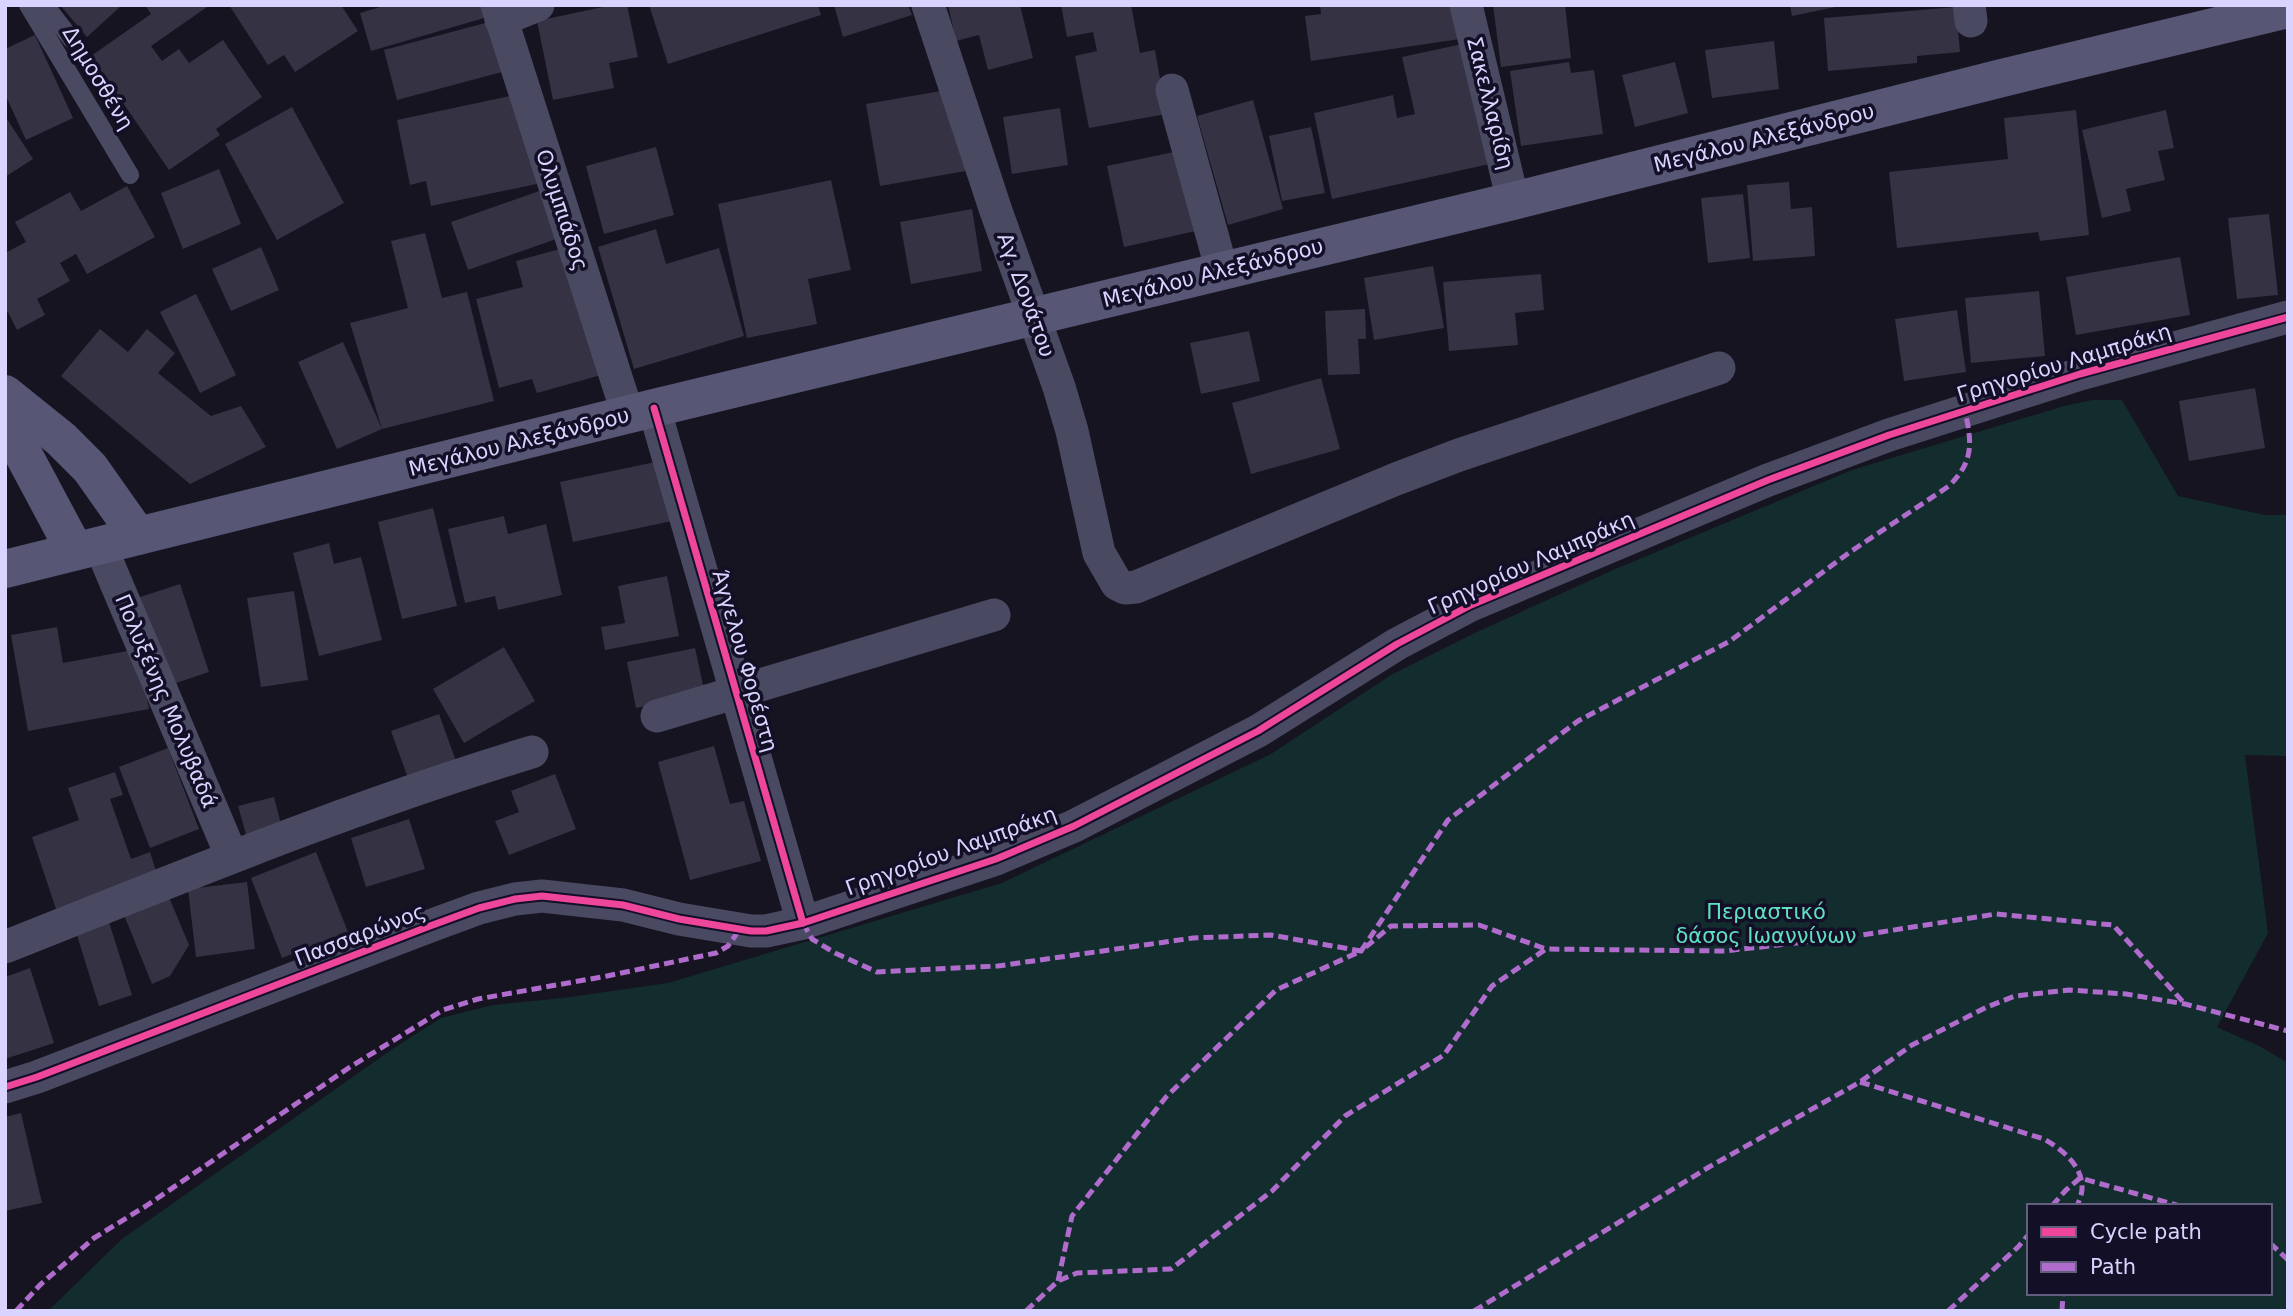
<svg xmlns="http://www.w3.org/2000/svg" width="2293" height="1316" viewBox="0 0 2293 1316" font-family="'DejaVu Sans',sans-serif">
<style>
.green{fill:#132c2d;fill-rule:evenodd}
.building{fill:#343243}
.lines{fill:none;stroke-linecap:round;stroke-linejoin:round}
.lane{stroke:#4a4962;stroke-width:18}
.street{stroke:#4a4962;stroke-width:33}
.secondary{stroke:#575674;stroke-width:38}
.quiet{stroke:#b06ccc;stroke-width:5;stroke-dasharray:10 5;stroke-linecap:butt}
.cycleway-casing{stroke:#130f26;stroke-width:11}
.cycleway{stroke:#ed469a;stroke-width:7}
.labels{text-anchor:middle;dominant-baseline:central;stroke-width:7;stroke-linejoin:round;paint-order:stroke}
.street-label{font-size:21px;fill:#d9d4ff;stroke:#130f26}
.park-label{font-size:21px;fill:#5fe0c0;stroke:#130f26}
</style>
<rect width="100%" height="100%" fill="#161421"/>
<path class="green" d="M2092 400H2122L2178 496 2265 515H2288V756L2245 755 2268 933 2217 1027 2259 1046 2288 1063V1311H48L122 1239 394 1048 441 1018 493 1005 563 998 668 983 1002 883 1271 754 1391 675 1477 632 1613 570 1852 470 2064 406ZM2029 1206H2270V1293H2029Z"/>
<g class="building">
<polygon points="60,5 122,5 87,37"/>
<polygon points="145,5 210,5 151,46 162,61 179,49 189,63 223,40 262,97 216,129 220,135 169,170 91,56 151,14"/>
<polygon points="229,5 341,5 358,31 295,72 284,55 268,65"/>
<polygon points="387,5 488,5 491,16 371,51 360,13"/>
<polygon points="612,5 627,5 638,57 609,63 614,88 553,100 537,21"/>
<polygon points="649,5 818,5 821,15 668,64"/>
<polygon points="834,5 908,5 912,15 843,37"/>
<polygon points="948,5 1020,5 1033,58 988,70 979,35 956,41"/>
<polygon points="1061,5 1131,5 1140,53 1155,50 1166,114 1089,128 1075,56 1097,51 1093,32 1067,37"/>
<polygon points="1320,5 1455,5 1460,39 1311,61 1305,16 1321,14"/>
<polygon points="1493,5 1565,5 1571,58 1501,67"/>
<polygon points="1790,5 1840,5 1840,6 1792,16"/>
<polygon points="1956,7 1960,52 1917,56 1917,63 1828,71 1824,18"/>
<polygon points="489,22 502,72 397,100 384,50"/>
<polygon points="35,35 73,118 26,140 5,94 5,49"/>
<polygon points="1774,41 1779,89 1712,98 1705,50"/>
<polygon points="1467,43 1494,163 1332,199 1314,113 1393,95 1397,118 1415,114 1402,57"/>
<polygon points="1569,62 1571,73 1594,70 1603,134 1521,146 1510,71"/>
<polygon points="1675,62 1688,113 1635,127 1622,75"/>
<polygon points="952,89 966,171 880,186 866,104"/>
<polygon points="519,94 537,184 431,206 426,181 410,185 397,120"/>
<polygon points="1253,100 1283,209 1228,225 1197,116"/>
<polygon points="292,107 344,203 277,240 225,144"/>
<polygon points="1060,108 1068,165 1012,174 1003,117"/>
<polygon points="2076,110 2089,235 2040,241 2038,232 1897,248 1889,172 2008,159 2004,118"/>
<polygon points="2166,110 2174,148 2158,151 2165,180 2126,189 2131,211 2102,218 2082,130"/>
<polygon points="5,116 33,159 5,177"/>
<polygon points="1311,127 1325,193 1282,201 1269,136"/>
<polygon points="656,147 674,215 604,234 586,166"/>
<polygon points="1188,149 1205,229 1124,247 1107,166"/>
<polygon points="219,169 241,224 183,249 161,193"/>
<polygon points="831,180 851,270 808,279 817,324 747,338 718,204"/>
<polygon points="1789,182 1791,209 1812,207 1815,256 1753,261 1747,185"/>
<polygon points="127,186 155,237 87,274 76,254 60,263 70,281 37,299 45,315 17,330 8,312 5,314 5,253 26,242 15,222 70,192 81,211"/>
<polygon points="545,189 562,237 468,270 451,222"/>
<polygon points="1743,194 1750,258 1708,263 1701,198"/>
<polygon points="972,209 982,271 911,284 900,222"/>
<polygon points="2269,214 2278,295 2237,299 2228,218"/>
<polygon points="656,229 666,264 719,248 744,336 634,369 598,247"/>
<polygon points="425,233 442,298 467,292 494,401 382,429 350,323 408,308 391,241"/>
<polygon points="571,246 605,374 537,393 532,379 499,388 476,299 523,287 516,261"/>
<polygon points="261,247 279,290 231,311 212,269"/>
<polygon points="2180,257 2190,315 2076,335 2066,277"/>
<polygon points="1433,266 1444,328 1374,340 1364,278"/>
<polygon points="1541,274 1544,310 1515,313 1518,345 1449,351 1443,282"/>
<polygon points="2039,291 2045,356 1971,363 1965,298"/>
<polygon points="196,294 236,375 200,393 160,312"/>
<polygon points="1365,309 1366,339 1358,339 1360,374 1328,375 1325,311"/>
<polygon points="1957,310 1966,372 1904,381 1895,319"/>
<polygon points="100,329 128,352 147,329 175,353 158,373 211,416 241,406 266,447 190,484 61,376"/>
<polygon points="1249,331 1260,381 1201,394 1190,343"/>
<polygon points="343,342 382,429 337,449 298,362"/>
<polygon points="1321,378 1340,449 1251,474 1232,403"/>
<polygon points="2255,388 2265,448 2189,461 2179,401"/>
<polygon points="660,461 672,521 573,542 560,482"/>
<polygon points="433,508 457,606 402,619 378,522"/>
<polygon points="504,516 508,534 546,524 562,595 498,610 495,596 465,603 448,529"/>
<polygon points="329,543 334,564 361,557 382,640 319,656 293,553"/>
<polygon points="667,576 679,636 605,650 601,627 625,623 618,586"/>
<polygon points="180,584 209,672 167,686 137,598"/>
<polygon points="294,591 308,680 261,687 247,598"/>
<polygon points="57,627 63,663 138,649 149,709 28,731 11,635"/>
<polygon points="504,647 535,701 464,743 433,689"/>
<polygon points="695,648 705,694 636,708 627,662"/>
<polygon points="439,714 457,764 409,781 391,731"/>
<polygon points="714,746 730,804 744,801 761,861 690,880 658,762"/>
<polygon points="168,748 199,829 150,848 119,767"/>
<polygon points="115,772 123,795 110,799 131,859 150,852 158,877 57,912 32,837 79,820 68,788"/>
<polygon points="555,774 576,829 509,855 495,821 519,812 511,791"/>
<polygon points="274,797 282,828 247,838 238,806"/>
<polygon points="409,819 425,869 366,887 351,838"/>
<polygon points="316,852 348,932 282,958 251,878"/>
<polygon points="247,882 255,949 196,957 188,889"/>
<polygon points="169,897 189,945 170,976 152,984 124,915"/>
<polygon points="109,922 132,995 99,1006 76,932"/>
<polygon points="30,968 54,1043 5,1059 5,977"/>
<polygon points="21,1113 42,1203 5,1211 5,1117"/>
</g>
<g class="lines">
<g class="lane">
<polyline points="28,5 130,175"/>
<polyline points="45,5 72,40"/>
</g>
<g class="street">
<polyline points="497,5 628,415"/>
<polyline points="928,5 996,211 1059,387 1072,431 1099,553 1117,584 1125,588 1136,587 1396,479 1459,455 1719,368"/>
<polyline points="1466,5 1513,201"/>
<polyline points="1969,5 1971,21"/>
<polyline points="501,20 538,5"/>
<polyline points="1172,90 1222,271"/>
<polyline points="654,408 803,923"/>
<polyline points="100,545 232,857"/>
<polyline points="657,716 994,615"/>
<path d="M5 947C179 878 353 806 532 752"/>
<polyline points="5,1087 37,1077 430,926 479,908 515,899 542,896 623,905 679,919 751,931 766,931 803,923 996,859 1074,826 1258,731 1397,644 1471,605 1768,480 1889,435 2080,374 2288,317"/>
</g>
<g class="secondary">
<polyline points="5,394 61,439 90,468 138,536"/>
<polyline points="5,420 75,551"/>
<polyline points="5,569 654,408 1513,201 2006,77 2288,9"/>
</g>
<g class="quiet">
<polyline points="803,923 812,939 835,953 877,972 998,966 1193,938 1271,935 1361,951 1391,926 1479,925 1546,949"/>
<path d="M1860 1082 2044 1139C2061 1149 2083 1165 2082 1189 2082 1194 2079 1201 2077 1206"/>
<polyline points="2052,1206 2066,1190 2080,1178 2180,1206"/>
<polyline points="2270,1243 2288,1260"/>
<path d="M1058 1281 1072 1216 1166 1097 1276 990 1361 951 1448 820 1578 721 1730 641 1850 552 1949 486C1974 461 1972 443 1965 411"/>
<polyline points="16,1311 40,1285 94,1238 146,1206 350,1067 443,1010 478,999 607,976 716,953 728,946 740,929"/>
<polyline points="1026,1311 1058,1281 1077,1273 1171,1269 1272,1191 1345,1116 1444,1055 1492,986 1546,949 1725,951 1849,937 1996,914 2113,925 2185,1004"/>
<polyline points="1474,1311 1709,1167 1860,1082 1912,1045 1987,1007 2015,996 2069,990 2126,994 2185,1004 2288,1031"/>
<polyline points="1948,1311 2018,1247 2029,1234"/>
<polyline points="2062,1311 2063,1293"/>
</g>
<defs>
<g id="cycleway">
<polyline points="654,408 803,923"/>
<polyline points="5,1087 37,1077 430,926 479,908 515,899 542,896 623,905 679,919 751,931 766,931 803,923 996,859 1074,826 1258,731 1397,644 1471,605 1768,480 1889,435 2080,374 2288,317"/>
</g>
</defs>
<use href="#cycleway" class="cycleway-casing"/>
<use href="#cycleway" class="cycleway"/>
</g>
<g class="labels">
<g class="street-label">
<text transform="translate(98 78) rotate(59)">Δημοσθένη</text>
<text transform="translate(1490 103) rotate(76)">Σακελλαρίδη</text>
<text transform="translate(1764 138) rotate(-14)">Μεγάλου Αλεξάνδρου</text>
<text transform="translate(562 210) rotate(72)">Ολυμπιάδος</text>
<text transform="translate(1213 273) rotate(-14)">Μεγάλου Αλεξάνδρου</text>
<text transform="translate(1026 295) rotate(70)">Αγ. Δονάτου</text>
<text transform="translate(2064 363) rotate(-17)">Γρηγορίου Λαμπράκη</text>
<text transform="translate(519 442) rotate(-14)">Μεγάλου Αλεξάνδρου</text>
<text transform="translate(1531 563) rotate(-24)">Γρηγορίου Λαμπράκη</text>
<text transform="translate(745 661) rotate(74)">Άγγελου Φορέστη</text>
<text transform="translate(166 701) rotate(67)">Πολυξένης Μολυβαδά</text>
<text transform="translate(951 851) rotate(-20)">Γρηγορίου Λαμπράκη</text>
<text transform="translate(360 935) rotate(-21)">Πασσαρώνος</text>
</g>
<g class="park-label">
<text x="1766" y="912">Περιαστικό<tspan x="1766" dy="24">δάσος Ιωαννίνων</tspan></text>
</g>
</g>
<rect width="2293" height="1316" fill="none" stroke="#d9d4ff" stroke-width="14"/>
<rect x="2027" y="1204" width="245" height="91" fill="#130f26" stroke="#625e7d" stroke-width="2"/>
<rect x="2041" y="1227" width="35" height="10" fill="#ed469a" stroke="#625e7d" stroke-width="2"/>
<text x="2090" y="1239" font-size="21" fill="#d9d4ff">Cycle path</text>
<rect x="2041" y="1262" width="35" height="10" fill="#b06ccc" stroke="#625e7d" stroke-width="2"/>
<text x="2090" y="1274" font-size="21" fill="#d9d4ff">Path</text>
</svg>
